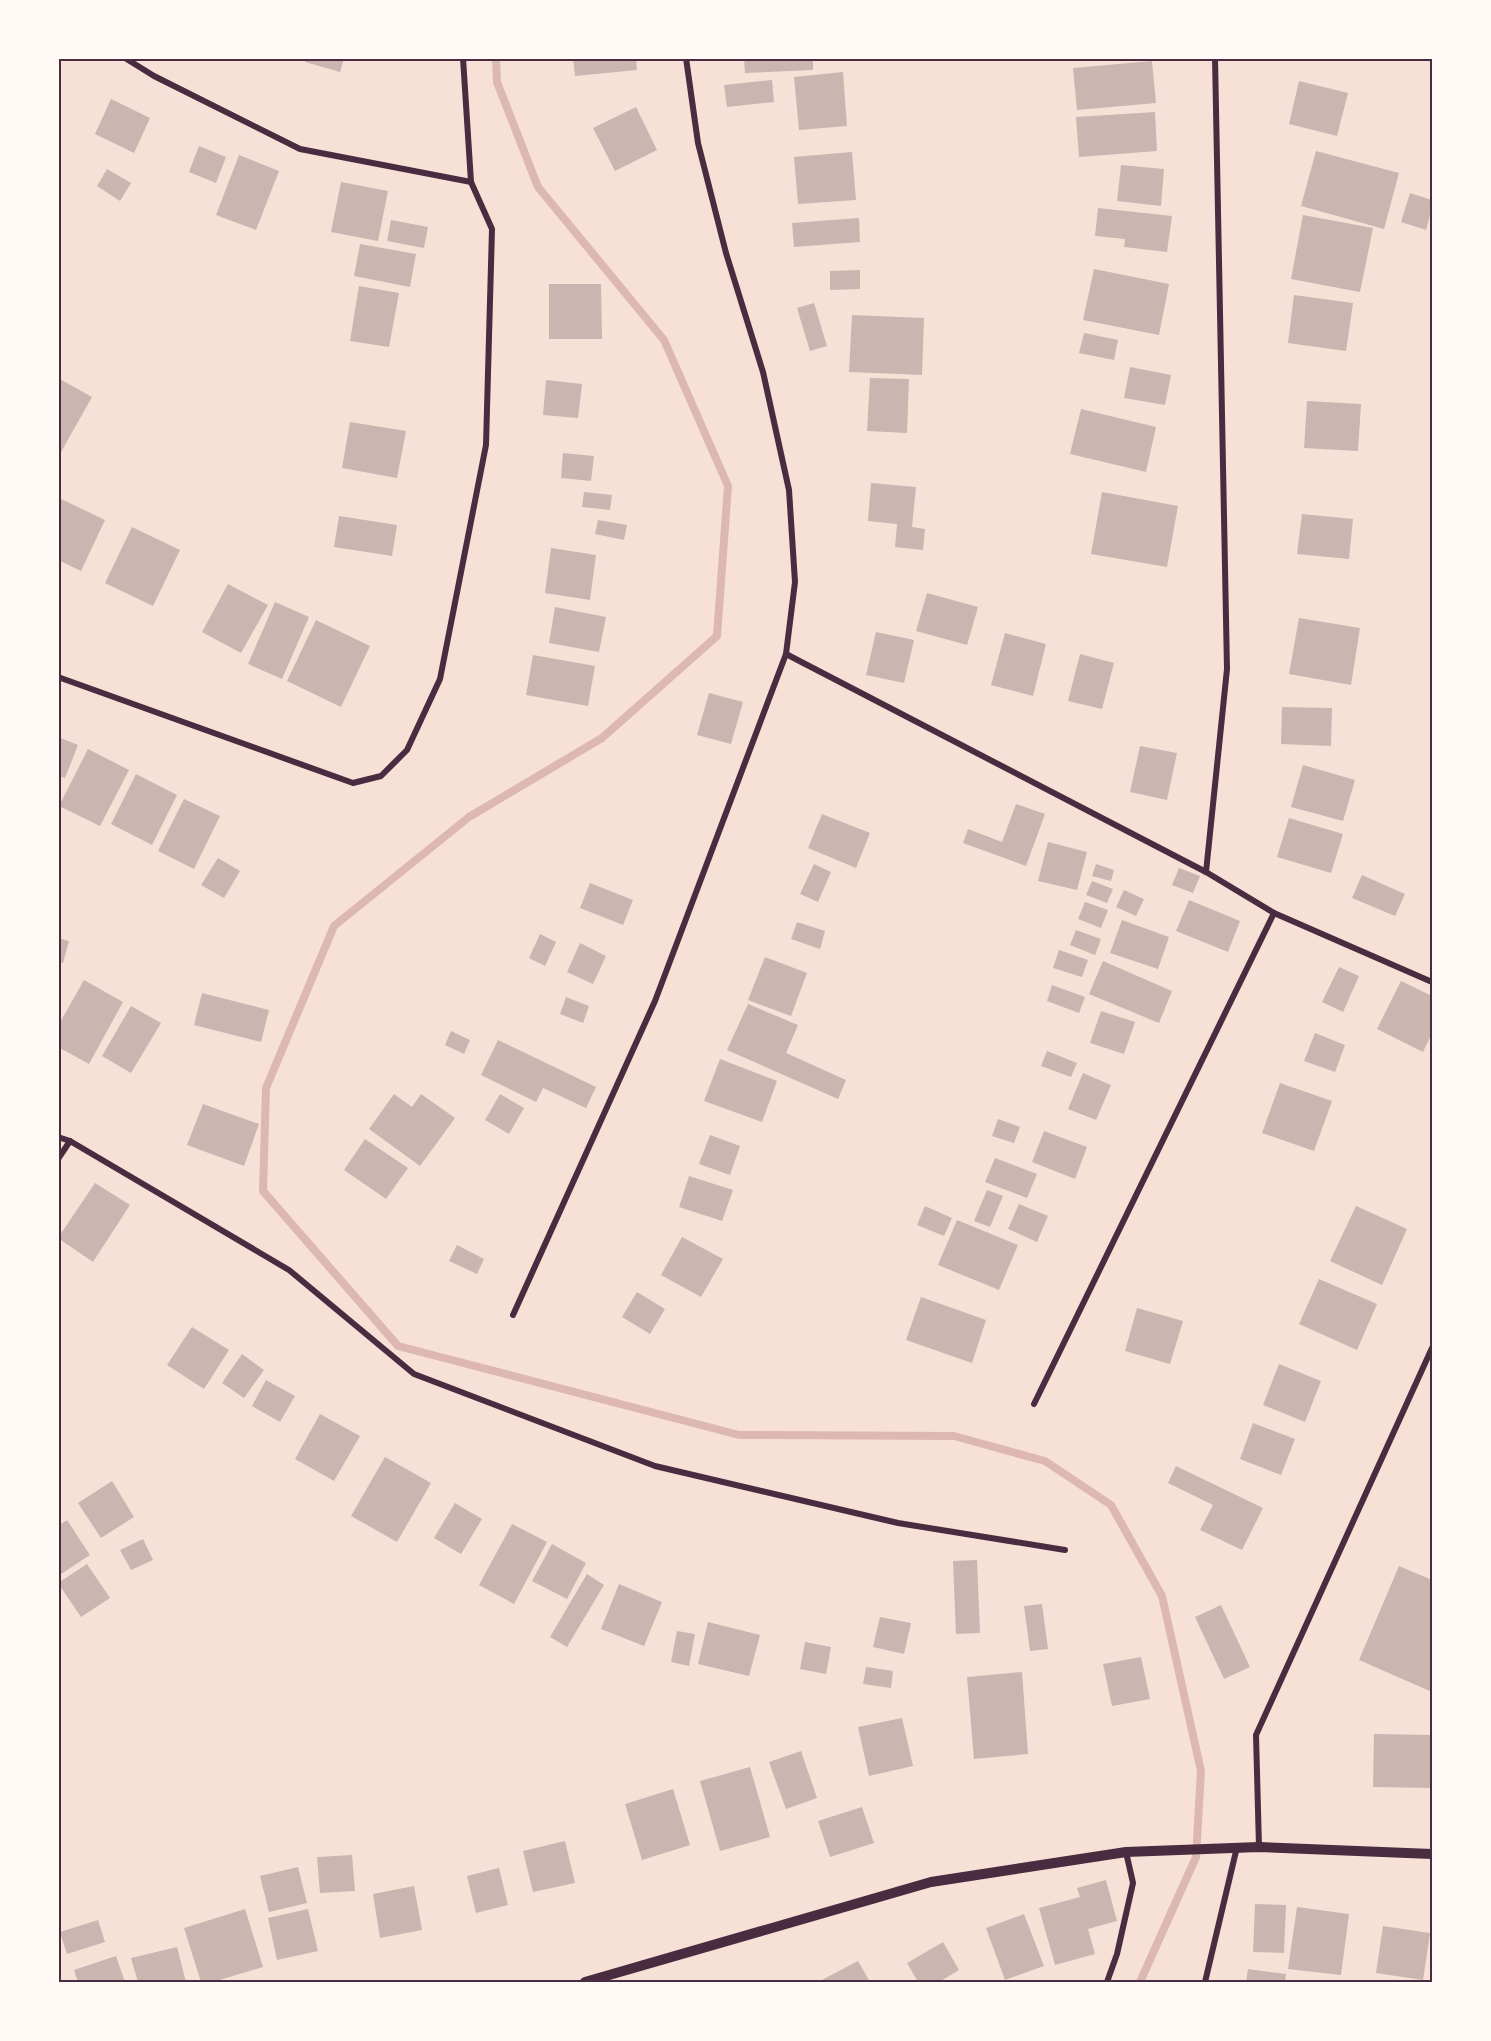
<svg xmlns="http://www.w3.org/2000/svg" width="1491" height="2041" viewBox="0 0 1491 2041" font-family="'Public Sans',sans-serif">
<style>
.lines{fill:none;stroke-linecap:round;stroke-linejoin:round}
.stream{stroke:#dcb8b0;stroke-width:8}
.building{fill:#ccb4b1}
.minor{stroke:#4a2c40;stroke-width:6}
.tertiary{stroke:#4a2c40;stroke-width:10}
.neatline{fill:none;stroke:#4a2c40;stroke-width:2}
</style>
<rect width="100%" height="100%" fill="#f7e1d7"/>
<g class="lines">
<polyline class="stream" points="496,58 497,82 538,187 664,340 728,486 717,636 602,738 469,817 334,926 266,1088 263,1191 398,1346 739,1435 954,1436 1045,1461 1111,1505 1162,1596 1201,1771 1196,1857 1140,1982"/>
</g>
<g class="building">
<polygon points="306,58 344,58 340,72 305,62"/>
<polygon points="573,58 636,58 637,70 575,76"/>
<polygon points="744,58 813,58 813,70 745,73"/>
<polygon points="1152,61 1156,103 1077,110 1073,68"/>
<polygon points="843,72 847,126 799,130 794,77"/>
<polygon points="772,80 774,102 727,107 724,85"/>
<polygon points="1299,81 1348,93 1337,136 1289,124"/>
<polygon points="111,99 150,118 134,153 95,134"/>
<polygon points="636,107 657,150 615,171 593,128"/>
<polygon points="1155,112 1157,151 1079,157 1076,117"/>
<polygon points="199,146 226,157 216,183 189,172"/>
<polygon points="1316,151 1399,173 1384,229 1301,206"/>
<polygon points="852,152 856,200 798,204 794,157"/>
<polygon points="239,155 279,171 256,230 216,215"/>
<polygon points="1121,165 1164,169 1161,206 1117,201"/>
<polygon points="107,169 131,183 120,201 97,186"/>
<polygon points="341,182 388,191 378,241 331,232"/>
<polygon points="1410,193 1432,200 1432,207 1426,230 1401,222"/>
<polygon points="1098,208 1172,216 1167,252 1124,247 1125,239 1095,236"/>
<polygon points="1303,215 1373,228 1360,292 1291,279"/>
<polygon points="859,218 860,242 794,247 792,223"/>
<polygon points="391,220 428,227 424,248 387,241"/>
<polygon points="360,244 416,254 410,287 354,276"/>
<polygon points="1094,269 1169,284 1159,335 1083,320"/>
<polygon points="860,270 860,289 830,290 830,271"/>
<polygon points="549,284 601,284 602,339 549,339"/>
<polygon points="359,286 399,293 389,347 350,341"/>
<polygon points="1294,295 1353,303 1346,351 1288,343"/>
<polygon points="814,303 827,346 810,351 797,308"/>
<polygon points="852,315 924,318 922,375 849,372"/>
<polygon points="1084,333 1118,340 1114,360 1079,353"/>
<polygon points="1130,367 1171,375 1165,405 1124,398"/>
<polygon points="58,378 92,397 61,452 58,451"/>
<polygon points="870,378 909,379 907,433 867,431"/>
<polygon points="546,380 582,384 578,418 543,415"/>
<polygon points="1307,401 1361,404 1358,451 1304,448"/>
<polygon points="1081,409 1156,427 1146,472 1070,454"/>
<polygon points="350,422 406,431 397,478 342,468"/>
<polygon points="563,453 594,456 591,481 561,478"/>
<polygon points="871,483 916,487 912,527 925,529 923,550 895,547 897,524 868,521"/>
<polygon points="584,492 612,495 610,510 582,507"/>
<polygon points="1102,492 1178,506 1167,567 1091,554"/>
<polygon points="61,499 105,520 81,571 58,560 58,504"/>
<polygon points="1302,514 1353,519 1349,559 1297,554"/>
<polygon points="339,516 397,525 392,556 334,547"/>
<polygon points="598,520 627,525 624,540 595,534"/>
<polygon points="132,527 180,550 153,606 105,583"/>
<polygon points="551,548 596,555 590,600 545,593"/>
<polygon points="228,584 268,605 241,653 202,632"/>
<polygon points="927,593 978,607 967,645 916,631"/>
<polygon points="275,602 309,617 282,679 248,664"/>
<polygon points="555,607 606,617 599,652 549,643"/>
<polygon points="1299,618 1360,628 1351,685 1289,674"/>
<polygon points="316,620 370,646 341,707 287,681"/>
<polygon points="876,632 914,640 904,683 866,675"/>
<polygon points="1005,633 1046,644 1033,696 991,685"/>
<polygon points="1080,654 1114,663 1102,709 1068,701"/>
<polygon points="533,655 595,666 588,706 526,695"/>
<polygon points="709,693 743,702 731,744 697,735"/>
<polygon points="1282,707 1332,708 1331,746 1281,744"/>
<polygon points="58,737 78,745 65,778 58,776"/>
<polygon points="1140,746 1177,753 1167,800 1130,792"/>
<polygon points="88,749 129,770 100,826 59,806"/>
<polygon points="1303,765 1355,780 1343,821 1291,807"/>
<polygon points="136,774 177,795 152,845 111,824"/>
<polygon points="184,799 220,816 194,869 158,851"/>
<polygon points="1016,804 1045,814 1026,866 963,843 968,829 1002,842"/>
<polygon points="822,814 870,833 856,868 808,848"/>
<polygon points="1289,818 1343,834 1331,873 1277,857"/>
<polygon points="1048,842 1087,852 1077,890 1038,881"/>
<polygon points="218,858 240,871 224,898 201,885"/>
<polygon points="814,864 831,872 818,902 800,894"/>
<polygon points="1096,864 1114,870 1111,881 1092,876"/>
<polygon points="1179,868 1200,876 1193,893 1172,885"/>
<polygon points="1362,875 1405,894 1395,916 1352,898"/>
<polygon points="1092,881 1113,889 1107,903 1086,895"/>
<polygon points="590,883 633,900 623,925 580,908"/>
<polygon points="1124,890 1144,899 1136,916 1116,907"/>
<polygon points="1189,900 1240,921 1228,952 1176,931"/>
<polygon points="1085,902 1108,910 1101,928 1078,919"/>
<polygon points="1122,920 1169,937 1158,969 1110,953"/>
<polygon points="797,922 825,931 820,949 791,939"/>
<polygon points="1076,930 1101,939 1095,955 1070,945"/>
<polygon points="540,934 556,942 545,966 529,958"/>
<polygon points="58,938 69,941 63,963 58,962"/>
<polygon points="580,943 606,956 593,984 567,972"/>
<polygon points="1059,950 1088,960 1082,977 1053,968"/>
<polygon points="765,957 807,973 791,1016 748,1000"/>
<polygon points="1103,961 1172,991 1159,1023 1089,994"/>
<polygon points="1339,967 1359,976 1343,1012 1322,1002"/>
<polygon points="84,980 123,1002 89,1064 58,1047 58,1026"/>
<polygon points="1401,981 1432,996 1432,1033 1423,1052 1377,1029"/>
<polygon points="1052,985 1085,997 1079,1013 1047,1001"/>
<polygon points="202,993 269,1010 261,1042 194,1025"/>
<polygon points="566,997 589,1006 583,1023 560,1014"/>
<polygon points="748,1004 798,1025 786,1053 846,1080 838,1099 727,1050"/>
<polygon points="131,1006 161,1023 131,1073 102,1056"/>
<polygon points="1101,1011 1135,1022 1124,1054 1090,1043"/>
<polygon points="451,1031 470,1040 464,1054 445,1045"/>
<polygon points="1315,1033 1345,1045 1335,1072 1304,1061"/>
<polygon points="498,1040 596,1087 586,1108 543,1088 536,1102 481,1075"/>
<polygon points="1047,1051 1077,1063 1071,1077 1041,1066"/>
<polygon points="720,1059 777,1081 762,1122 704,1101"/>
<polygon points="1083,1073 1111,1085 1096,1120 1068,1109"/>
<polygon points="1280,1083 1332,1101 1314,1151 1262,1133"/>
<polygon points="394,1094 412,1107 421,1094 455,1118 420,1166 369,1129"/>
<polygon points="500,1094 524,1108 509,1134 485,1120"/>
<polygon points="203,1104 259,1124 244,1166 187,1145"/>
<polygon points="998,1119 1020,1127 1014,1143 992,1136"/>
<polygon points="1044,1131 1087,1147 1075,1179 1032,1162"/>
<polygon points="710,1135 740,1146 730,1175 699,1164"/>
<polygon points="365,1139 408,1168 386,1199 344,1170"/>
<polygon points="995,1158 1037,1174 1027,1198 985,1182"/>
<polygon points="689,1176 733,1190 722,1221 679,1207"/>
<polygon points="95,1183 130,1205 93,1262 58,1238"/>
<polygon points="987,1190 1003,1196 990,1227 974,1221"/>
<polygon points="1019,1204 1048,1216 1037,1242 1008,1229"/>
<polygon points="925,1206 952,1218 944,1236 917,1225"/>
<polygon points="1356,1206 1407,1229 1382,1285 1330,1261"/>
<polygon points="957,1220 1018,1245 999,1290 938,1265"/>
<polygon points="682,1237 723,1259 701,1297 661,1275"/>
<polygon points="457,1245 484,1259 477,1274 449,1261"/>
<polygon points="1319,1279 1377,1304 1357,1350 1299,1324"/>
<polygon points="637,1292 665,1309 650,1334 622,1317"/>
<polygon points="921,1297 986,1320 972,1363 906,1340"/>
<polygon points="1137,1308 1183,1321 1170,1364 1125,1351"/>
<polygon points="192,1327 229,1350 204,1389 167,1365"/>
<polygon points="242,1354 264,1370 244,1398 222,1383"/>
<polygon points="1279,1364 1321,1381 1305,1422 1263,1405"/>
<polygon points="266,1380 295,1396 280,1422 252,1406"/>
<polygon points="320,1414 360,1436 334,1481 295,1459"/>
<polygon points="1253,1423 1295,1439 1281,1475 1240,1459"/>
<polygon points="385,1457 431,1483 397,1542 351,1516"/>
<polygon points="1176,1466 1263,1508 1242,1550 1200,1530 1213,1505 1168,1483"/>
<polygon points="112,1481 134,1517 101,1538 78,1503"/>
<polygon points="455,1503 482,1519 461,1554 434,1538"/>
<polygon points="67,1520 90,1555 58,1576 58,1526"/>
<polygon points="512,1524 547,1542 514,1604 479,1585"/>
<polygon points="143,1539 153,1560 131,1570 120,1550"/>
<polygon points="552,1544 586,1563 567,1599 532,1581"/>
<polygon points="977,1560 980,1633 956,1634 953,1561"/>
<polygon points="87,1564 110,1598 81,1617 58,1583"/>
<polygon points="1399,1566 1432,1580 1432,1692 1359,1660"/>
<polygon points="587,1574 604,1585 567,1647 550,1637"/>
<polygon points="619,1584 662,1602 644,1646 601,1629"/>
<polygon points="1042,1604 1048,1649 1030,1651 1024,1606"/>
<polygon points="1221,1605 1250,1667 1224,1679 1195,1617"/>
<polygon points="880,1617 911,1623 904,1654 873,1647"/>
<polygon points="708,1622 760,1635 749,1676 698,1664"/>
<polygon points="677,1631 695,1634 689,1666 671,1662"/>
<polygon points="805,1642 831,1647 826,1674 800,1669"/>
<polygon points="1141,1657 1150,1699 1112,1706 1103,1664"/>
<polygon points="866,1667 893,1671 891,1688 863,1684"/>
<polygon points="1022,1672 1028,1754 974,1759 967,1677"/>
<polygon points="902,1718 913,1766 869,1776 858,1727"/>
<polygon points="1374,1734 1432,1735 1432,1788 1373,1787"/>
<polygon points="801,1751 817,1798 786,1809 769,1762"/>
<polygon points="750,1767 770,1837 720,1851 700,1781"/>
<polygon points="673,1789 690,1845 642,1860 625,1804"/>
<polygon points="862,1807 874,1843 830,1857 818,1821"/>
<polygon points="565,1841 575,1883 533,1892 523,1851"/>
<polygon points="352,1855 355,1891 320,1893 317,1857"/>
<polygon points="298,1867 307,1903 269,1912 260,1876"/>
<polygon points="499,1868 508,1905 476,1913 467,1876"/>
<polygon points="1106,1880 1117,1921 1088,1929 1095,1954 1055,1965 1039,1908 1080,1897 1077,1888"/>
<polygon points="414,1886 422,1930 380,1938 373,1894"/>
<polygon points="1255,1904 1286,1905 1284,1953 1253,1952"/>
<polygon points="1297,1907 1349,1914 1341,1975 1288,1969"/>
<polygon points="245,1909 263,1967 213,1982 201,1982 184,1928"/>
<polygon points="308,1909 318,1951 277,1960 268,1918"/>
<polygon points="1024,1914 1044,1966 1005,1980 986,1928"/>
<polygon points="98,1920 105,1942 67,1954 60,1932"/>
<polygon points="1383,1926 1430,1933 1423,1980 1376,1973"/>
<polygon points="943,1942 959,1970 939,1982 918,1982 907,1963"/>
<polygon points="177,1947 186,1982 138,1982 131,1958"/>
<polygon points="116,1956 125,1982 78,1982 74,1970"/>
<polygon points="858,1961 870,1982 818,1982"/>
<polygon points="1248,1969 1286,1974 1285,1982 1246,1982"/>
</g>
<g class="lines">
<g class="minor">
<polyline points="125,58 154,76 300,149 471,182"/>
<polyline points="786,654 1206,872 1274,913 1432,982"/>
<polyline points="58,677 353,783 381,776 407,750 440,679 486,445 492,229 471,182 463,58"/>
<polyline points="1206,872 1227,669 1215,58"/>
<polyline points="58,1137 70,1141 289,1270 414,1374 655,1466 898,1523 1065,1550"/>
<polyline points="58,1159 70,1141"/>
<polyline points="513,1315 655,1001 786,654 795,582 789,490 763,372 726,253 698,143 686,58"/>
<polyline points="1034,1404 1274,913"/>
<polyline points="1259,1847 1256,1735 1432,1348"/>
<polyline points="1107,1982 1117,1954 1133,1883 1126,1852"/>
<polyline points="1205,1982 1237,1847"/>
</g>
<polyline class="tertiary" points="585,1982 931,1882 1126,1852 1259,1847 1432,1854"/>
</g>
<rect width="1491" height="2041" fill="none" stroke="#fffaf5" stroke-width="120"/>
<rect x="60" y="60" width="1371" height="1921" class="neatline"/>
</svg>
